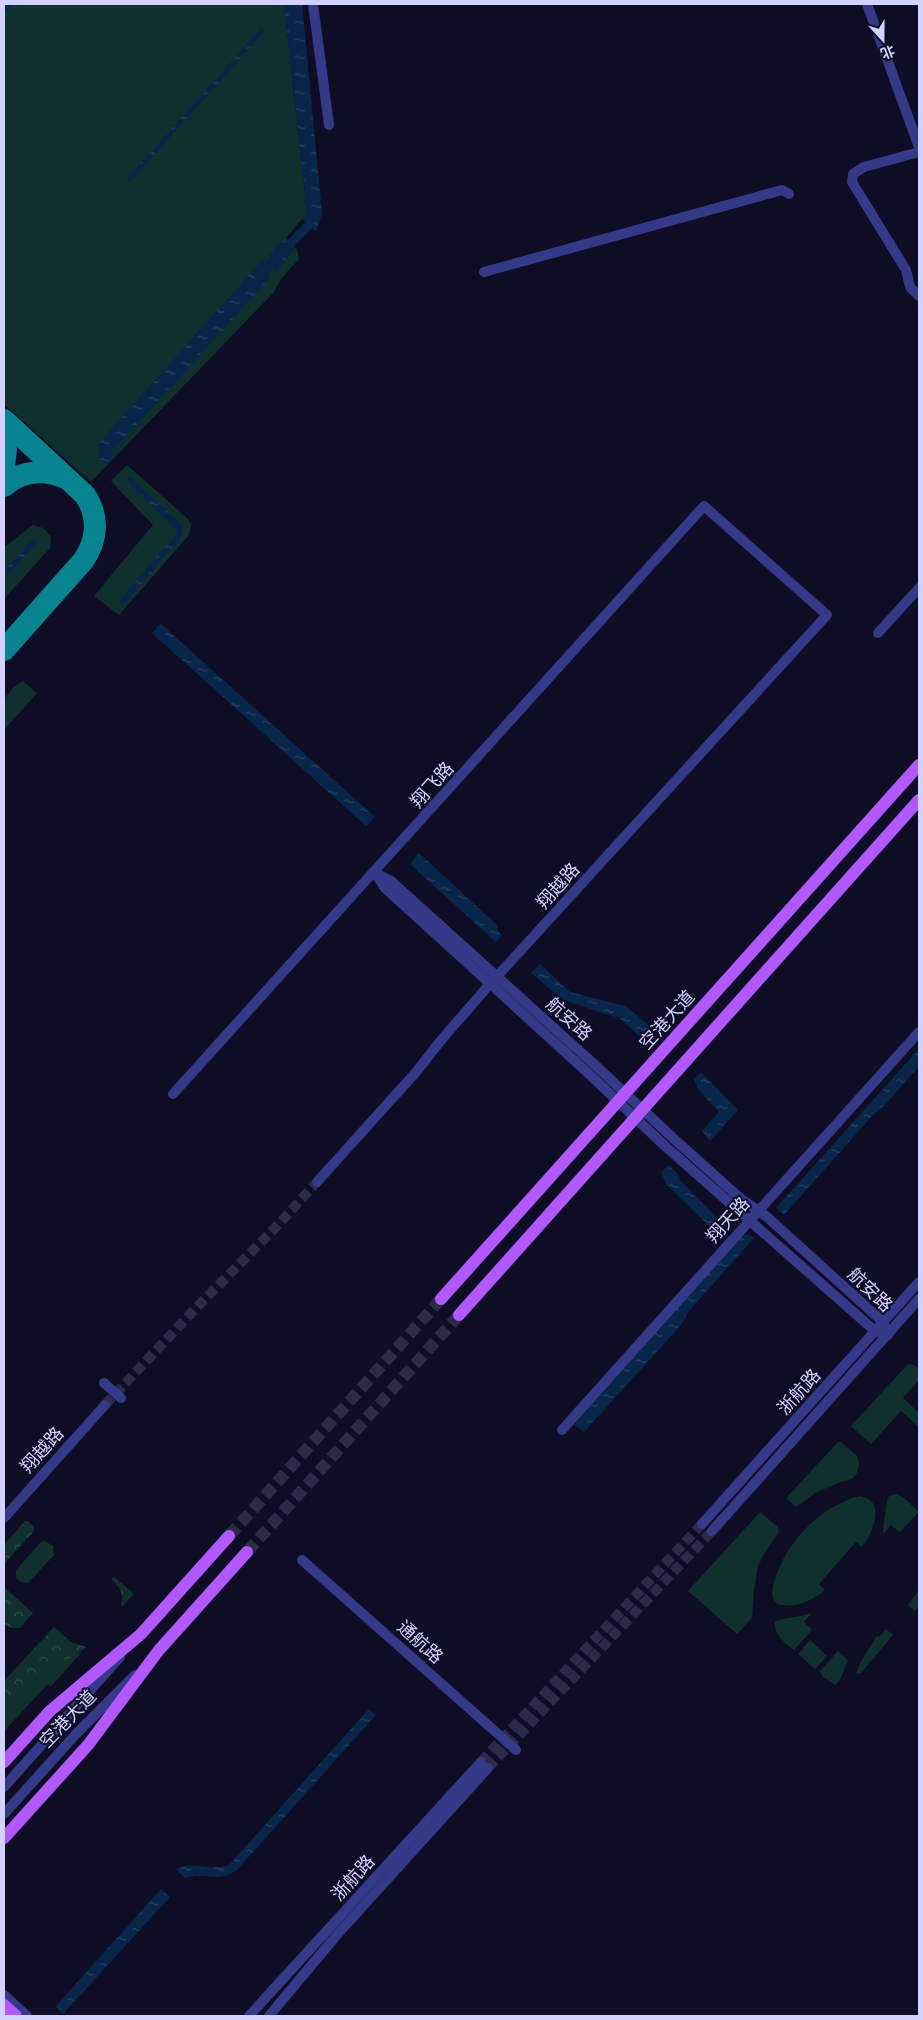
<svg xmlns="http://www.w3.org/2000/svg" width="923" height="2020" viewBox="0 0 923 2020" font-family="'Fira Sans Condensed','Noto Sans SC',sans-serif">
<style>
.green{fill:#0f302c}
.forest{fill:url(#forest-crowns)}
.water{fill:url(#water-ripples)}
.lines{fill:none;stroke-linecap:round;stroke-linejoin:round}
.stream{stroke:#08264a;stroke-width:2.5}
.canal{stroke:#08264a;stroke-width:9}
.taxiway{stroke:#088491;stroke-width:22}
.minor-tunnel{stroke:#2c2a47;stroke-width:10;stroke-dasharray:10 5;stroke-linecap:butt}
.major-tunnel{stroke:#2c2a47;stroke-width:12;stroke-dasharray:12 6;stroke-linecap:butt}
.minor{stroke:#343988;stroke-width:10}
.major{stroke:#b158ff;stroke-width:12}
.labels{text-anchor:middle;dominant-baseline:central;stroke-width:4;stroke-linejoin:round;paint-order:stroke}
.street-label{font-size:18px;fill:#d2d1ff;stroke:#0f0d26}
</style>
<defs>
<pattern id="forest-crowns" width="20" height="18" patternUnits="userSpaceOnUse" patternTransform="scale(1.25)"><rect width="20" height="18" fill="#0f302c"/><path d="M2 6a3 3 0 1 1 6 0M12 15a3 3 0 1 1 6 0" fill="none" stroke="#314d4c"/></pattern>
<pattern id="water-ripples" width="26" height="14" patternUnits="userSpaceOnUse" patternTransform="scale(1.25)"><rect width="26" height="14" fill="#08264a"/><path d="M2 4q2-2 4 0t4 0M15 11q2-2 4 0t4 0" fill="none" stroke="#2b4465"/></pattern>
</defs>
<rect width="100%" height="100%" fill="#0f0d26"/>
<g class="green">
<polygon points="4,4 284,4 307,213 286,238 297,249 299,259 281,279 274,292 91,482 4,404"/>
<polygon points="127,465 188,519 191,525 189,535 119,615 94,596 153,525 111,481"/>
<polygon points="33,525 43,528 51,536 50,548 4,599 4,547"/>
<polygon points="23,681 37,693 4,730 4,699 14,687"/>
<polygon points="908,1364 914,1365 919,1369 919,1380 903,1398 919,1413 919,1427 901,1411 871,1444 851,1426"/>
<polygon points="838,1442 841,1442 857,1456 859,1464 857,1473 852,1479 838,1483 815,1493 796,1507 786,1498"/>
<path d="M896 1494 903 1497 919 1512 900 1532 891 1525 883 1534C883 1528 887 1498 889 1496Z"/>
<path d="M859 1496C887 1499 873 1533 862 1547L856 1542 819 1584 825 1590C812 1601 795 1609 778 1604 770 1598 772 1588 775 1579 787 1541 820 1507 859 1496Z"/>
<polygon points="760,1512 778,1527 779,1532 764,1554 758,1566 754,1590 752,1618 737,1634 688,1591"/>
<polygon points="45,1541 53,1546 54,1555 28,1583 21,1582 16,1578 16,1570 41,1542"/>
<polygon points="919,1590 919,1607 915,1611 908,1605"/>
<path d="M807 1614H811L804 1622 812 1630 794 1650C785 1642 774 1636 775 1622 782 1617 798 1618 807 1614Z"/>
<polygon points="886,1629 893,1635 861,1673 856,1674 860,1663 877,1636 879,1637"/>
<polygon points="810,1640 827,1656 815,1669 798,1654"/>
<polygon points="838,1651 848,1660 840,1680 835,1685 822,1676 820,1671"/>
<polygon points="82,1652 55,1682 50,1686 48,1684 4,1731 4,1713 47,1666"/>
</g>
<g class="forest">
<polygon points="25,1521 28,1521 34,1527 34,1531 4,1564 4,1545"/>
<path d="M114 1577 134 1594 123 1606 121 1605C124 1593 120 1587 111 1579Z"/>
<polygon points="4,1587 33,1613 20,1628 12,1628 4,1625"/>
<polygon points="54,1627 71,1642 86,1647 75,1656 47,1666 4,1713 4,1681"/>
</g>
<g class="water">
<polygon points="284,4 302,4 322,213 316,232 302,219 307,213"/>
<polygon points="261,28 265,31 130,182 126,180"/>
<polygon points="284,240 294,249 276,273 269,253"/>
<polygon points="263,259 270,278 112,452 111,458 106,463 99,459 98,444"/>
<polygon points="129,476 179,522 182,526 183,536 122,606 118,602 178,532 176,529 126,481"/>
<polygon points="34,538 38,542 4,579 4,571"/>
<polygon points="161,624 375,817 366,826 152,633"/>
<polygon points="419,853 498,926 497,930 502,935 496,942 410,864"/>
<polygon points="540,964 570,992 626,1006 652,1028 643,1039 619,1018 563,1000 531,973"/>
<polygon points="919,1049 919,1066 885,1105 872,1116 784,1215 776,1208"/>
<polygon points="701,1072 738,1110 710,1141 702,1131 719,1112 698,1089 694,1079"/>
<polygon points="668,1165 679,1175 680,1180 720,1221 730,1228 721,1238 666,1184 661,1172"/>
<polygon points="747,1234 754,1238 689,1311 681,1325 584,1432 575,1425 576,1422 741,1236"/>
<path d="M369 1709 376 1715 237 1870C218 1883 205 1872 185 1878L176 1869C192 1860 212 1872 229 1865Z"/>
<polygon points="161,1889 170,1897 63,2014 56,2007 57,2005"/>
</g>
<g class="lines">
<polyline class="stream" points="4,12 11,4"/>
<polyline class="canal" points="259,276 309,225 312,215"/>
<g class="taxiway">
<path d="M4 420 85 495C99 516 98 540 83 561L4 650"/>
<polyline points="4,436 6,449 4,466"/>
<path d="M4 486C22 470 44 469 66 478"/>
</g>
<g class="minor-tunnel">
<polyline points="105,1405 195,1309 276,1227 317,1182"/>
<polyline points="481,1762 702,1524"/>
<polyline points="488,1768 712,1531"/>
</g>
<g class="major-tunnel">
<polyline points="229,1536 441,1299"/>
<polyline points="247,1552 459,1315"/>
</g>
<g class="minor">
<polyline points="313,4 329,125"/>
<polyline points="867,4 919,147"/>
<polyline points="919,152 864,167 853,174 852,182 906,270 910,287 919,296"/>
<polyline points="484,272 782,190 789,194"/>
<polyline points="878,633 919,588"/>
<polyline points="375,873 391,881 595,1065 673,1138 741,1199 766,1216 883,1322 888,1335"/>
<polyline points="375,873 385,888 587,1072 665,1146 875,1331 888,1335"/>
<polyline points="173,1094 704,506 827,615 490,984 442,1039 417,1071 317,1182"/>
<polyline points="104,1383 121,1398"/>
<polyline points="562,1430 919,1032"/>
<polyline points="4,1518 105,1405"/>
<polyline points="702,1524 919,1282"/>
<polyline points="712,1531 919,1299"/>
<polyline points="302,1560 516,1750"/>
<polyline points="4,1787 120,1657"/>
<polyline points="4,1814 76,1734 135,1675"/>
<polyline points="4,1995 27,2016"/>
<polyline points="249,2016 481,1762"/>
<polyline points="269,2016 335,1937 488,1768"/>
</g>
<g class="major">
<polyline points="441,1299 919,765"/>
<polyline points="459,1315 919,800"/>
<polyline points="4,1762 50,1711 141,1634 229,1536"/>
<polyline points="4,1838 88,1745 159,1650 247,1552"/>
<polyline points="4,2005 16,2016"/>
</g>
</g>
<g class="labels">
<g class="street-label">
<text transform="translate(432 785) rotate(-48)">翔飞路</text>
<text transform="translate(558 886) rotate(-48)">翔越路</text>
<text transform="translate(569 1019) rotate(42)">航安路</text>
<text transform="translate(667 1020) rotate(-48)">空港大道</text>
<text transform="translate(728 1220) rotate(-48)">翔天路</text>
<text transform="translate(870 1290) rotate(44)">航安路</text>
<text transform="translate(799 1392) rotate(-48)">浙航路</text>
<text transform="translate(42 1450) rotate(-48)">翔越路</text>
<text transform="translate(420 1642) rotate(42)">通航路</text>
<text transform="translate(68 1719) rotate(-46)">空港大道</text>
<text transform="translate(353 1878) rotate(-48)">浙航路</text>
</g>
</g>
<rect width="923" height="2020" fill="none" stroke="#d2d1ff" stroke-width="10"/>
<g transform="translate(883 40) rotate(159)" stroke="#0f0d26" stroke-width="4" paint-order="stroke">
<path d="M0-4L9 19L0 12L-9 19Z" fill="#d2d1ff"/>
<text y="-8" font-size="14" font-weight="bold" text-anchor="middle" fill="#d2d1ff">北</text>
</g>
</svg>
